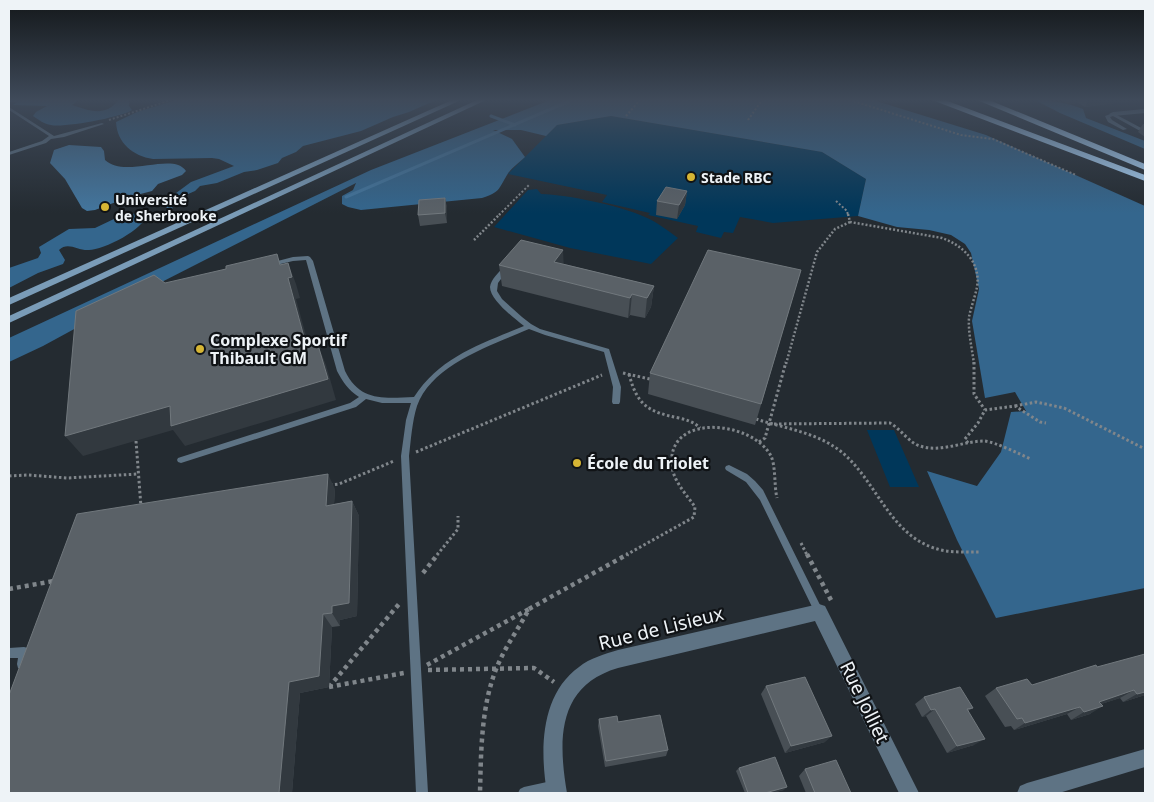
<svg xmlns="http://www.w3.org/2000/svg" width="1154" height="802" viewBox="0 0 1154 802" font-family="'Noto Sans',sans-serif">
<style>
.green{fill:#00375a}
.forest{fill:#34668d}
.water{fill:#43769e}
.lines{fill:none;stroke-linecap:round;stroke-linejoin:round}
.stream{stroke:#43769e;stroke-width:3}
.path-far3{stroke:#80868b;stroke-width:2;stroke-dasharray:2 2;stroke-linecap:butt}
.path-far2{stroke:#80868b;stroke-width:2.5;stroke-dasharray:2 2;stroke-linecap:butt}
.path-far1{stroke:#80868b;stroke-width:3;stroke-dasharray:2.5 2.5;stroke-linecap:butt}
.path{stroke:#80868b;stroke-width:4.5;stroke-dasharray:4 4;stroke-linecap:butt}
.service{fill:#5e7384;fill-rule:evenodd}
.minor{fill:#5e7384;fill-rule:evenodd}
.secondary{fill:#7a9cb8;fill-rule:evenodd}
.motorway{fill:#add7fb;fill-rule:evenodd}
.wall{fill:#484f55}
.shaded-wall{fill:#32393f}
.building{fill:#5a6167;stroke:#71787d}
.poi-dot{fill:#d6b534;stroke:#101316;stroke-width:2}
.labels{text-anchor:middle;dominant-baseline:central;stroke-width:4.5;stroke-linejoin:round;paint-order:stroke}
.far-poi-label{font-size:14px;font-weight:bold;fill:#eef3f7;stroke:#101316;text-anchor:start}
.poi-label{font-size:16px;font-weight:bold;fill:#eef3f7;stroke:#101316;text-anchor:start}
.near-street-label{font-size:19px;fill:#eef3f7;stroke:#101316}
</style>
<rect width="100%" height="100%" fill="#242b31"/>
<g class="green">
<polygon points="611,116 822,152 866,179 858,216 773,223 740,217 733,233 724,232 721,238 696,232 698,226 648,215 650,213 602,202 607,195 508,174 557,125"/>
<path d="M537 189 541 194C569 195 618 205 645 217 657 222 667 230 678 238L651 264 570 248 494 227 528 190Z"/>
<polygon points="867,430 894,430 919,487 890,487"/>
</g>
<g class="forest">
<path d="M9 100H79L72 105C87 110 106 118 118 100H129V106L132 110C123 117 63 128 51 125 44 124 39 120 33 116L36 112 47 106 13 105 17 102H9Z"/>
<path d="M176 100H436L409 112 393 117 361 131 303 146 296 152 282 158 278 163 257 170 244 172 217 183 200 186 195 191 172 201 168 199 191 182 234 166 219 159 212 158 153 159C133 156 117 143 116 122L137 112Z"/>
<path d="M550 100H873L986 135 1145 206V588L996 618 957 540 927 471 977 486 1001 452 1011 412 1026 411 1015 392 985 398 972 321 979 289 971 253 965 244 951 235 929 230 897 227 858 216 866 179 822 152 611 116 557 125 546 136 521 130H493L512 139 525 157C519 163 511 168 507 175 498 190 500 192 482 198L361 210 348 207 342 204V196L353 190 356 183 146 290 43 346 9 362V338L371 170Z"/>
<path d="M1035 100C1051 100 1068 103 1083 109L1086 118 1145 141V149L1060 113Z"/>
<path d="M141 212 146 214C146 229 103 250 89 250 78 251 68 241 59 250L65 260 63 264 38 273 9 288V268L38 258 41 253 39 247 69 229 95 228 116 218Z"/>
</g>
<path class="water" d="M69 145 101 147 104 151 105 160C125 179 173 151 186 171L182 175 158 184 152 191 129 197 95 210 87 211 82 208 65 179 50 163 54 150Z"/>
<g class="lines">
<g class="stream">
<polyline points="491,116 515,125"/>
<polyline points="346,197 572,100"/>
<polyline points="168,207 171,208"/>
</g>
<g class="path-far3">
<polyline points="850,100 961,135 993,139 1076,175"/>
<polyline points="626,116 640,100"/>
<polyline points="109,120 171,100"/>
<polyline points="748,120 762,100"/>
<polyline points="836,201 847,211 848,215"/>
<polyline points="499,215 529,185"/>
</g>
<g class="path-far2">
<path d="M848 214 850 222 942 238C964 246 981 263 977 287 975 297 971 307 969 317 968 333 972 348 974 364"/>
<polyline points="474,240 500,214"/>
<polyline points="786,364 817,252 835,229 850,222"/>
</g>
<g class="path-far1">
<polyline points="974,362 974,394 985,410"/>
<polyline points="623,373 654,380"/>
<path d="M629 374C637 405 648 412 679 418 687 420 694 422 700 428"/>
<polyline points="1015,406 1036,402 1064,408 1145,449"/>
<path d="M756 419C783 428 815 432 839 450 875 477 888 533 934 548 948 553 965 552 980 552"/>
<path d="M769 424 890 423C901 429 909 443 920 446 940 453 964 441 984 441 996 442 1019 454 1031 459"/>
<polyline points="136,441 141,507"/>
<polyline points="759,442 765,438 786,362"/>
<polyline points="968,443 965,439 978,423 985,410 1015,406 1040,422 1046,423"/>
<polyline points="416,452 602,375"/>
<polyline points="9,476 28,475 67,478 138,474"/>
<polyline points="330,485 339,484 394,461"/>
<polyline points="801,543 807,555"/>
<polyline points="437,555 458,529 458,516"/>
<path d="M626 555 694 517 695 507C687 495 674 482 672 467 665 412 752 420 771 456 776 467 774 486 777 498"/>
</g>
<g class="path">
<polyline points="807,554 832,602"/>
<polyline points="423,573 438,554"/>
<polyline points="9,589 54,581"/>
<polyline points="529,609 628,554"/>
<path d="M427 665 529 609C519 628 505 647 497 667 481 705 481 752 480 793"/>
<polyline points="428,670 534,668 554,682"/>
<polyline points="329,687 404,673"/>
<polyline points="329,687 399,604"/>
</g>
<g class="service">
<polygon points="9,107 54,136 102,123 104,124 64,137 51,139 46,143 9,155 9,152 42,141 49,136 9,110"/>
<polygon points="1113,113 1145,130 1145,132 1142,132 1113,116 1110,117 1112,120 1127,129 1123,130 1108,122 1105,116"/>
<path d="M308 256 310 257 313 261 345 371C360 402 384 398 414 397 441 356 481 344 524 326 515 319 490 300 490 287 491 279 499 272 504 267L506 266 509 268 498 283 497 291 502 299 522 317 531 324 540 329 609 349 621 387 620 402 619 404H613L612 402 613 387 604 352 545 335 529 329C492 345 432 364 417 406 412 422 411 440 409 456L428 793H416L401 456 406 420 411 403H382L366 399 356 407 181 463 178 462 177 460 178 458 181 457 350 403 359 397C348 390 343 382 337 371L306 260 293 261 272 266 269 264 270 263 293 257Z"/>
<polygon points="729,465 747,474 755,481 763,490 822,609 824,612 822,615 819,617 816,615 760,500 746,482 726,470 725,468 726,466"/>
<path d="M24 647 28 648C30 654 28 662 26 668L22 669 18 668 17 664 18 658H9V648Z"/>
<path d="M556 780 560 782 562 786 560 790C548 795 531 794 518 793L520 789 524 787Z"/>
</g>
<g class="minor">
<polygon points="1145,109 1145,113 1113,116 1109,114 1113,112"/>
<path d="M819 604 825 606 919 793H899L815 621 618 668C557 686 558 740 567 793H547C540 751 540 695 579 667 590 658 605 654 618 650Z"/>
<polygon points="1145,749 1145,767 1059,793 1017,793 1020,786 1027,783"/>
</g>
<g class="secondary">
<polygon points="452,100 461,100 9,305 9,298"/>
<polygon points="477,100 486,100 9,323 9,316"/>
</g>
<g class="motorway">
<polygon points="932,100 945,100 1145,175 1145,181"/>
<polygon points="977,100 989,100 1145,164 1145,170"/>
</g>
</g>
<g class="wall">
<polygon points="1062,100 1131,100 1131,101 1085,107 1078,103 1068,104"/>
<polygon points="1143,124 1145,124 1145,137 1138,132"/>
<polygon points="687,191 685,205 677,219 656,215 657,201"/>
<polygon points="445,198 447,208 447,223 420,226 418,215"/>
<polygon points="564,264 654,286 651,307 645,318 630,315 628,318 502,286 499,265"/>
<polygon points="801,270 755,425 648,394 650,373"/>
<polygon points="335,489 334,504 352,501 359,516 357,616 340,620 340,626 332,627 329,687 300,693 292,793 9,793"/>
<polygon points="1097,667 1145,695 1123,702 1120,698 1101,704 1090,714 1071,720 1067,714 1014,730 1011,726 1005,727 985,696 996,688 1032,685"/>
<polygon points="766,686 825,742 785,753 761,694"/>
<polygon points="924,697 973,708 968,711 974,745 947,753 926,716 922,717 915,704"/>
<polygon points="599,719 618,722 668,750 666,756 605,767 598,726"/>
<polygon points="739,768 784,790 772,793 745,793 736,771"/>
<polygon points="805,769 851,793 806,793 799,776"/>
</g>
<g class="shaded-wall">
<polygon points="1070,100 1079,100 1078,103 1068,104"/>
<polygon points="1088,100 1131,100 1131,101 1085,107"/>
<polygon points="687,191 685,205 677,219 679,205"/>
<polygon points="445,198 447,208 447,223 445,213"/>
<polygon points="563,250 564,270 554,262"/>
<polygon points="288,263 296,284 300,298 296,299 315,369 307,348 288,278"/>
<polygon points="654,286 651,307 645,318 647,298"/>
<polygon points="632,294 630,315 628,318 630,298"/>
<polygon points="318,345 326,365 336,400 185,446 173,430 83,456 65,436"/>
<polygon points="328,474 335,489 333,521 326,506"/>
<polygon points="352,501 359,516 357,616 340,620 340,626 332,613 332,606"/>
<polygon points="323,614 332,627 329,687 300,693 292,793 279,793 289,682"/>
<polygon points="1134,690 1120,698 1086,709 1099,702"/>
<polygon points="1145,692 1145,695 1123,702 1137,694"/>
<polygon points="1103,706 1090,714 1071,720 1084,712"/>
<polygon points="1080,707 1067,714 1014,730 1025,723"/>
<polygon points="935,709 926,716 922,717 931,710"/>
<polygon points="832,736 825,742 785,753 791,746"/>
<polygon points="985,739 974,745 947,753 957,746"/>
<polygon points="787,787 784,790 772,793 765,793"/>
</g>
<g class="building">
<polygon points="666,187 687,191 679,205 657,201"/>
<polygon points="445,198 445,213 418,215 419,200"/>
<polygon points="521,240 563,250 554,262 654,286 647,298 632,294 630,298 499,265"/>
<polygon points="708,250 801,270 761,404 650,373"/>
<polygon points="277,254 280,265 288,263 292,277 288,278 307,348 318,345 328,379 171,426 170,406 65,436 76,311 154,275 165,283 226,269 226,266"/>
<polygon points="328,474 326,506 352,501 349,603 332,606 332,613 323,614 319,676 289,682 279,793 9,793 9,695 77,514"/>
<polygon points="1145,654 1145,692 1137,694 1134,690 1099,702 1103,706 1084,712 1080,707 1025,723 1022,718 1017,719 996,688 1027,679 1032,685 1096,665 1097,667"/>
<polygon points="805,677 832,736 791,746 766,686"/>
<polygon points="960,687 973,708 967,709 985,739 957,746 935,709 931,710 924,697"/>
<polygon points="660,715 668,750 606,761 599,719 617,716 618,722"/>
<polygon points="775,757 787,787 765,793 748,793 739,768"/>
<polygon points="836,760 851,793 815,793 805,769"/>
</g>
<linearGradient id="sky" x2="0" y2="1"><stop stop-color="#14181b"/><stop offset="0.47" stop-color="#3f4a5a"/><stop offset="1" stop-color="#3f4a5a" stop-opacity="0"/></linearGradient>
<rect width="1154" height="213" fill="url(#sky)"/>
<g class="poi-dot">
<circle cx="691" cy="177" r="5"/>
<circle cx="105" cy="207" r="5"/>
<circle cx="200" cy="349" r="5"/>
<circle cx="577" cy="463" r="5"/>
</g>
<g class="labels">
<g class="far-poi-label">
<text x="701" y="177">Stade RBC</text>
<text x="115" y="199">Université<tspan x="115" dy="16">de Sherbrooke</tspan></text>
</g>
<g class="poi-label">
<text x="210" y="340">Complexe Sportif<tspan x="210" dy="18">Thibault GM</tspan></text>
<text x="587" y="463">École du Triolet</text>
</g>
<g class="near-street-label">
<text transform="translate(661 628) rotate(-14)">Rue de Lisieux</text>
<text transform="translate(865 702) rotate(64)">Rue Jolliet</text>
</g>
</g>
<rect width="1154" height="802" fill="none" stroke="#eef3f7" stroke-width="20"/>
</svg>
